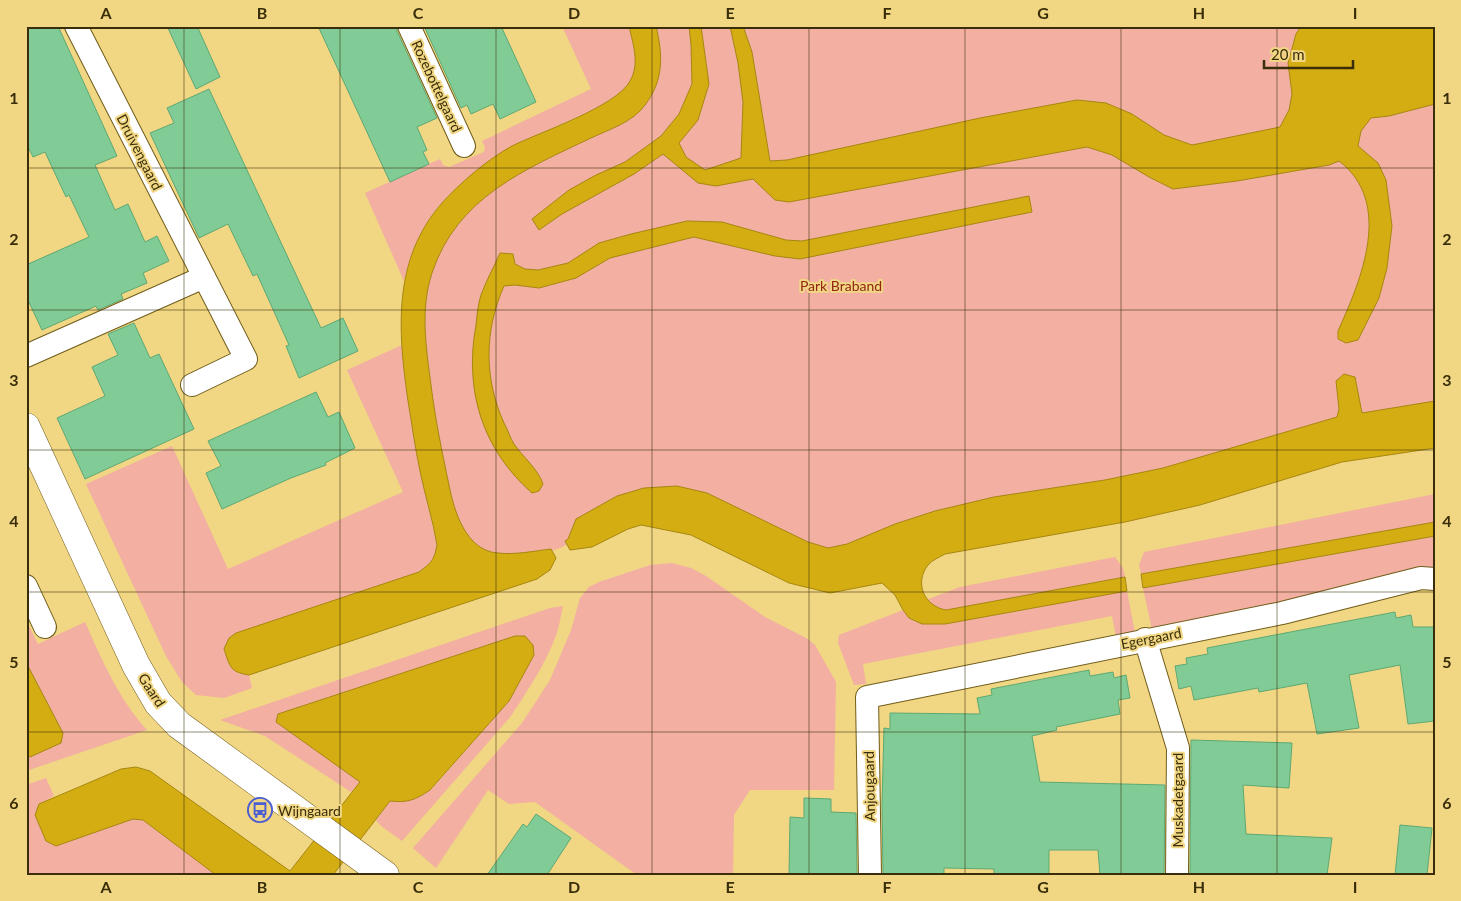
<svg xmlns="http://www.w3.org/2000/svg" width="1461" height="901" viewBox="0 0 1461 901" font-family="Lato,sans-serif">
<style>
.green{fill:#f2afa2}
.water{fill:#d4ad13;stroke:#a68710}
.building{fill:#81cc96;stroke:#5ea874}
.lines{fill:none;stroke-linecap:round;stroke-linejoin:round}
.minor-casing{stroke:#705d1b;stroke-width:24}
.tertiary-casing{stroke:#705d1b;stroke-width:29}
.minor{stroke:#fff;stroke-width:22}
.tertiary{stroke:#fff;stroke-width:28}
.grid{fill:none;stroke:#392e09;stroke-width:1;stroke-opacity:0.55}
.labels{text-anchor:middle;dominant-baseline:central;stroke-width:4;stroke-linejoin:round;paint-order:stroke}
.street-label{font-size:14px;fill:#392e09;stroke:#f1d683}
.park-label{font-size:14px;fill:#912614;stroke:#f1d683}
.poi-label{font-size:14px;fill:#392e09;stroke:#f1d683;text-anchor:start}
.neatline{fill:none;stroke:#392e09;stroke-width:2}
.grid-label{font-size:16px;text-anchor:middle;font-weight:bold;fill:#392e09}
</style>
<rect width="100%" height="100%" fill="#f1d683"/>
<g class="green">
<path d="M562 26H629C633 44 640 65 630 82 619 100 595 109 577 117 555 128 531 136 510 148 484 162 444 195 428 221 417 239 409 260 404 281L365 193 440 159 443 165 449 167 484 152 485 147 482 141 591 89Z"/>
<polygon points="653,26 1435,26 1435,417 833,553 676,503 589,533 560,548 485,574 455,552 419,382 428,255 477,186 633,101"/>
<path d="M402 345 406 385 420 470 437 545C434 561 431 563 419 572L236 633 237 673 249 675 252 688 224 698 196 695 182 682 166 656 86 484 172 446 228 569 403 492 347 370Z"/>
<polygon points="1435,494 1435,522 1141,574 1139,565 1144,552"/>
<polygon points="1435,536 1435,575 1152,630 1143,588"/>
<path d="M1115 557 1123 568 1125 577 946 610C938 608 932 606 926 600L960 587Z"/>
<polygon points="672,563 691,568 706,576 765,617 808,639 815,645 836,682 834,790 750,790 734,815 733,875 637,875 535,802 509,804 488,790 436,868 413,848 522,723 550,680 571,630 580,598 589,587 599,582 650,565"/>
<polygon points="1127,591 1135,633 1116,637 1112,616 863,664 866,684 854,685 838,643 839,635 903,610 909,618 945,624"/>
<path d="M563 606C561 614 560 622 558 629 549 659 528 690 511 716L402 841 381 826 376 820 390 801 401 802 431 790 509 701 534 655 276 722 360 782 351 792 265 736 220 720 550 608Z"/>
<path d="M85 622C102 660 118 698 147 730L26 771V754L30 757 29 668 26 666V627L29 626 38 644Z"/>
<polygon points="46,778 54,796 39,804 143,820 216,875 26,875 26,785"/>
</g>
<g class="water">
<path d="M629 26H656C663 55 664 80 645 105 633 122 610 129 591 138 526 169 457 197 432 273 420 310 426 347 431 385 435 418 442 452 449 485 454 511 466 551 498 553 515 555 534 551 551 549L556 558 550 570 537 579 249 675C230 672 230 667 224 649L229 638 236 633 419 572C431 563 434 561 437 545 433 520 425 496 420 471 415 448 412 424 408 401 398 331 392 260 442 203 460 183 488 159 512 146 540 132 616 107 630 81 640 64 633 44 629 26Z"/>
<path d="M689 26H701L709 84 698 120 679 143 686 157 705 170 741 158 743 102 738 63 730 26H743L752 52 770 161 787 160 980 118 1077 100 1106 103 1132 114 1164 135 1192 145 1280 127 1289 110 1292 94 1288 63 1296 34 1301 26H1435V104L1389 116 1371 118 1361 131 1358 146 1378 163 1386 180 1392 226 1387 268 1379 298 1358 340 1346 343 1338 339V331C1361 280 1394 203 1339 161L1329 165 1237 181 1173 189 1149 177 1112 155 1087 147 789 202 775 200 753 179 716 186 698 183 663 154 634 174 562 214 539 230 532 219 569 190 596 175 625 162 661 136 679 114 692 84 691 45Z"/>
<path d="M1029 196 1032 212 800 259 775 256 694 237 610 258 576 278 539 288 515 285 504 286C484 331 484 379 504 423 508 430 510 438 514 444 523 457 538 469 543 484L539 491 532 493C482 449 464 390 476 325 477 315 478 304 481 295 486 281 494 267 500 253L513 254 515 264 525 269 538 270 568 263 599 243 631 234 687 221 722 222 786 240 802 241Z"/>
<path d="M1344 374 1355 377 1362 413 1435 401V448L1342 462 1200 505 1125 522 945 554C940 557 932 560 928 565 914 583 924 606 946 610L1125 577 1127 591 945 624H922L909 618 903 610 895 595 882 583 830 593 789 583 691 535 641 525 628 529 592 547 570 550 565 541 568 539 576 519 617 496 644 488 677 486 707 493 808 542 828 548 847 544 895 524 935 511 994 497 1105 480 1163 468 1337 417 1339 409 1336 381Z"/>
<polygon points="1435,522 1435,536 1143,588 1141,574"/>
<path d="M515 636H525L533 645 534 655 509 701 430 790C415 800 408 803 390 801L333 875H216L143 820 133 819 56 846 46 841 35 815 39 804 121 769 136 767 150 771 290 871 360 782 276 722 278 714Z"/>
<polygon points="26,666 29,668 63,733 61,743 30,757 26,754"/>
</g>
<g class="building">
<polygon points="26,26 58,26 117,156 95,165 115,210 128,204 145,242 157,236 169,261 143,273 147,283 121,294 123,299 98,310 96,306 42,330 26,296 26,265 89,237 69,195 66,197 45,152 33,157 26,143"/>
<polygon points="167,26 197,26 220,77 196,89"/>
<polygon points="318,26 396,26 397,31 437,118 417,127 427,150 423,152 429,164 390,182"/>
<polygon points="424,26 501,26 536,102 500,119 493,104 471,114 467,105 461,108"/>
<polygon points="209,89 321,328 343,318 358,351 299,378 286,346 289,345 257,274 253,276 228,224 199,238 150,133 174,123 167,108"/>
<polygon points="134,323 150,358 159,354 194,429 85,479 57,418 105,396 92,367 118,355 108,334"/>
<polygon points="316,392 328,417 339,412 355,448 325,463 326,465 291,478 222,509 206,473 221,466 208,441"/>
<polygon points="1395,612 1396,618 1411,615 1413,627 1435,627 1435,721 1408,724 1400,665 1349,675 1359,728 1317,734 1307,683 1259,692 1258,688 1194,700 1191,686 1179,689 1175,666 1187,664 1186,658 1208,654 1207,648"/>
<polygon points="1089,670 1090,676 1113,672 1114,678 1126,675 1130,698 1118,700 1120,714 1056,727 1057,730 1032,736 1040,782 1165,785 1164,875 1100,875 1098,850 1049,850 1049,875 994,875 994,869 944,868 944,875 883,875 882,805 884,728 890,729 890,713 980,714 977,698 992,695 991,689"/>
<polygon points="1191,740 1292,743 1289,788 1243,785 1246,834 1332,838 1327,875 1190,875"/>
<polygon points="804,798 831,799 831,812 856,813 857,875 789,875 790,817 804,818"/>
<polygon points="536,814 571,838 547,875 487,875 523,824 527,827"/>
<polygon points="1400,825 1432,828 1427,875 1395,875"/>
</g>
<g class="lines">
<defs>
<g id="minor">
<polyline points="76,26 246,359 192,385"/>
<polyline points="409,26 464,146"/>
<polyline points="26,356 204,277"/>
<polyline points="26,586 45,627"/>
<polyline points="1145,639 1178,748 1177,875"/>
<polyline points="870,875 867,697 1282,613 1421,578 1435,579"/>
</g>
<polyline id="tertiary" points="26,427 136,665 158,703 179,725 385,875"/>
</defs>
<use href="#minor" class="minor-casing"/>
<use href="#tertiary" class="tertiary-casing"/>
<use href="#minor" class="minor"/>
<use href="#tertiary" class="tertiary"/>
</g>
<path class="grid" d="M184 26V875M340 26V875M496 26V875M652 26V875M809 26V875M965 26V875M1121 26V875M1277 26V875M26 168H1435M26 310H1435M26 450H1435M26 592H1435M26 732H1435"/>
<defs>
<symbol id="bus-ring" viewBox="-11 -11 22 22"><circle r="9.5" fill="#f1d683" stroke="#4b5dd2" stroke-width="1.5"/><path d="M-5-6H5V4H4V6H2V4H-2V6H-4V4H-5ZM-3.5-4V0h7V-4ZM-3.5 1.2v1.5H-2V1.2ZM2 1.2v1.5H3.5V1.2Z" fill="#4b5dd2"/></symbol>
</defs>
<g fill-rule="evenodd">
<use href="#bus-ring" x="246" y="796" width="28" height="28"/>
</g>
<g class="labels">
<g class="street-label">
<text transform="translate(437 86) rotate(65)">Rozebottelgaard</text>
<text transform="translate(140 152) rotate(63)">Druivengaard</text>
<text transform="translate(1151 638) rotate(-11)">Egergaard</text>
<text transform="translate(152 690) rotate(57)">Gaard</text>
<text transform="translate(869 786) rotate(-91)">Anjougaard</text>
<text transform="translate(1177 800) rotate(-90)">Muskadetgaard</text>
</g>
<g class="park-label">
<text x="841" y="285">Park Braband</text>
</g>
<g class="poi-label">
<text x="278" y="810">Wijngaard</text>
</g>
</g>
<rect width="1461" height="901" fill="none" stroke="#f1d683" stroke-width="55"/>
<path d="M1264 60v8h89v-8" fill="none" stroke="#392e09" stroke-width="2.5"/>
<text x="1271" y="60" font-size="15" fill="#392e09" stroke="#f1d683" stroke-width="4" paint-order="stroke">20 m</text>
<rect x="28" y="28" width="1406" height="846" class="neatline"/>
<g class="grid-label">
<text x="106" y="19">A</text>
<text x="262" y="19">B</text>
<text x="418" y="19">C</text>
<text x="574" y="19">D</text>
<text x="730" y="19">E</text>
<text x="887" y="19">F</text>
<text x="1043" y="19">G</text>
<text x="1199" y="19">H</text>
<text x="1355" y="19">I</text>
<text x="14" y="104">1</text>
<text x="1447" y="104">1</text>
<text x="14" y="245">2</text>
<text x="1447" y="245">2</text>
<text x="14" y="386">3</text>
<text x="1447" y="386">3</text>
<text x="14" y="527">4</text>
<text x="1447" y="527">4</text>
<text x="14" y="668">5</text>
<text x="1447" y="668">5</text>
<text x="14" y="809">6</text>
<text x="1447" y="809">6</text>
<text x="106" y="893">A</text>
<text x="262" y="893">B</text>
<text x="418" y="893">C</text>
<text x="574" y="893">D</text>
<text x="730" y="893">E</text>
<text x="887" y="893">F</text>
<text x="1043" y="893">G</text>
<text x="1199" y="893">H</text>
<text x="1355" y="893">I</text>
</g>
</svg>
